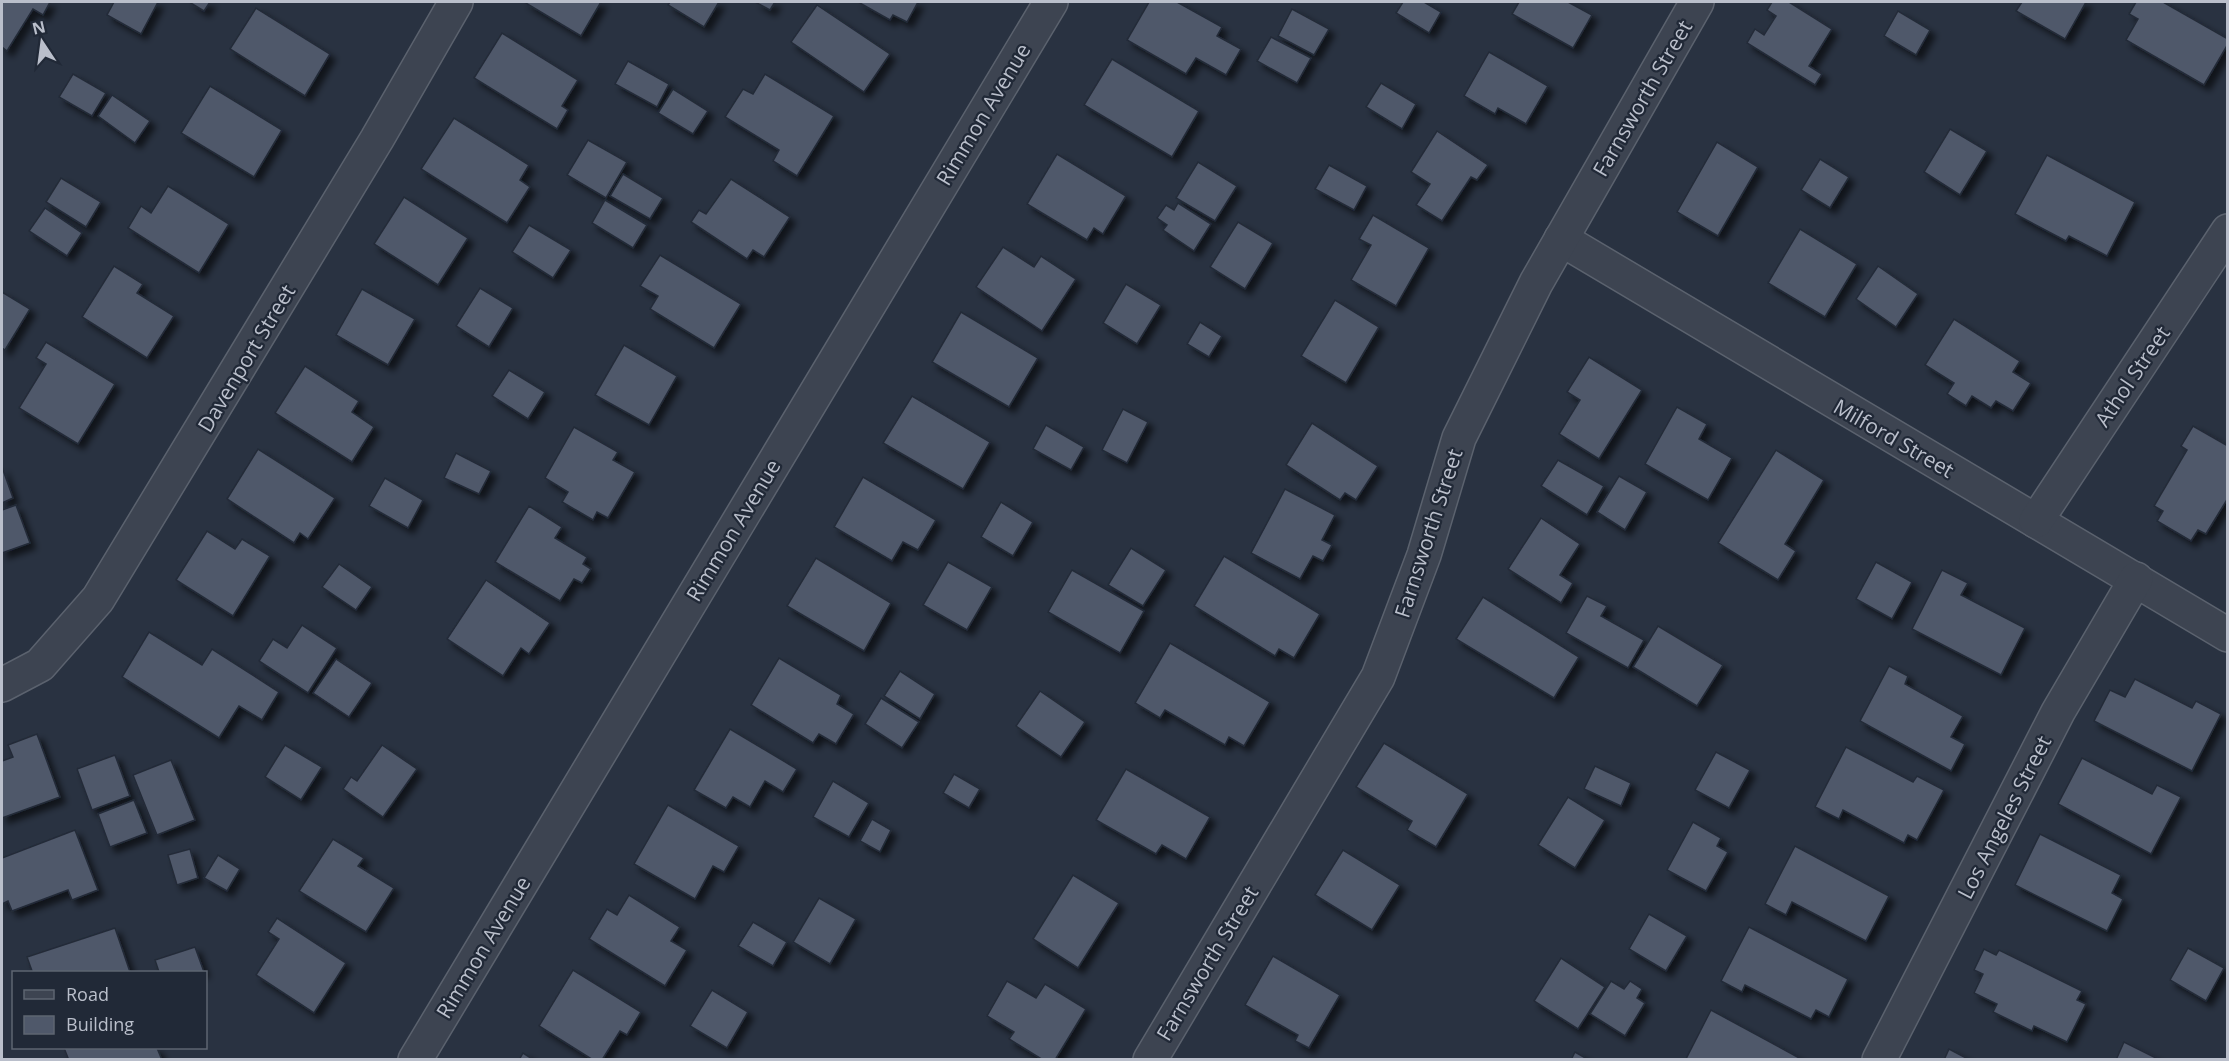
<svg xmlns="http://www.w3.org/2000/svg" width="2229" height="1061" viewBox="0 0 2229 1061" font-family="'Open Sans',sans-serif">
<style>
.building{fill:#4f586a;stroke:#242b38;stroke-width:1.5;filter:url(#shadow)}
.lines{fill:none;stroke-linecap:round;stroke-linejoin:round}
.minor-casing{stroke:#5b626e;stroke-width:36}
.minor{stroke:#3d4451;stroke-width:33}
.labels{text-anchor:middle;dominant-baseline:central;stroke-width:4.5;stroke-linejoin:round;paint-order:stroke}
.street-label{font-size:21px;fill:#babfcb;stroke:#212937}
</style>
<defs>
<filter id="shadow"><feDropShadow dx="5.5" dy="5.5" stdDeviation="3" flood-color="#0009"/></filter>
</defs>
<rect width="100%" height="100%" fill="#293241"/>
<g class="building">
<polygon points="2,2 50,2 43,15 33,9 7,51 2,47"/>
<polygon points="114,2 158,2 141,34 107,15"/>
<polygon points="189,2 210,2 204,11"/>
<polygon points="524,2 601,2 581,36"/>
<polygon points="670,2 719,2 704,27 668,5"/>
<polygon points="755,2 775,2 770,10"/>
<polygon points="858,2 918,2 907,22 893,15 890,20"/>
<polygon points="1149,2 1177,2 1222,27 1217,36 1241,49 1226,75 1196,58 1186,74 1127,40"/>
<polygon points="1403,2 1424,2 1441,12 1429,33 1396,13"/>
<polygon points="1519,2 1568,2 1592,15 1573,48 1512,14"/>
<polygon points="1772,2 1789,2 1832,29 1809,66 1822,74 1815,85 1747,43 1755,29 1764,35 1776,16 1767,10"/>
<polygon points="2022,2 2086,2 2065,39 2016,11"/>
<polygon points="2136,2 2163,2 2228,39 2228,44 2204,85 2126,40 2138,19 2129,14"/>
<polygon points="817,5 890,54 864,92 791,42"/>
<polygon points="256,8 330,54 305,96 230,49"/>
<polygon points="1292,9 1329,29 1314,55 1278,36"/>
<polygon points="1898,11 1930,30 1916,55 1884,36"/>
<polygon points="502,33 578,80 562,106 568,110 557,129 474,78"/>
<polygon points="1271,37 1311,58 1297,83 1257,61"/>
<polygon points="1489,52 1548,86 1526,124 1498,108 1495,114 1464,96"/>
<polygon points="1112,59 1199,111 1172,157 1084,105"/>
<polygon points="628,61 669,84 657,107 615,84"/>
<polygon points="73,74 106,93 92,116 59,97"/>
<polygon points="765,74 834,116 797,176 773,161 779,150 725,117 743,89 753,94"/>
<polygon points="1381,83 1416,104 1402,129 1366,107"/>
<polygon points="210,86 282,130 254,177 181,133"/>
<polygon points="673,89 708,111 693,134 658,113"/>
<polygon points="112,95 150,121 135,143 98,116"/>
<polygon points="454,118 529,165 520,180 530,187 507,223 421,169"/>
<polygon points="1950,129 1987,151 1960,195 1924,172"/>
<polygon points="1437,131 1488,165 1477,180 1471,177 1442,221 1416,205 1430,184 1411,172"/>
<polygon points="588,140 627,162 606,198 567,175"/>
<polygon points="1717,142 1758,167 1718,236 1677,212"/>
<polygon points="1057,154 1126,196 1103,234 1094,228 1087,240 1027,204"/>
<polygon points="2047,155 2135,202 2107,256 2069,236 2066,241 2015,214"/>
<polygon points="1820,159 1849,177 1830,208 1801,190"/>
<polygon points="1198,162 1237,186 1215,221 1176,198"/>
<polygon points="1329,165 1367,186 1354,210 1315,189"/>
<polygon points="623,174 663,198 650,219 610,196"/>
<polygon points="61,178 101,202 86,227 46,202"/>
<polygon points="731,179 790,217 764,257 753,250 747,259 691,222 699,210 706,214"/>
<polygon points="168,186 229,224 199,273 128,228 141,206 151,213"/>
<polygon points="404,197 468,238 438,285 374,244"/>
<polygon points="605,200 647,225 633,248 592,223"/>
<polygon points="1178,203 1211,224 1194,251 1163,230 1167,225 1157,218 1166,205 1174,210"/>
<polygon points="45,208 82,233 67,256 29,231"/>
<polygon points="1373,215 1429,248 1396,306 1351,280 1371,245 1359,239"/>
<polygon points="1238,222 1273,243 1245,289 1210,267"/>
<polygon points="529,225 571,250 553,278 512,252"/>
<polygon points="1800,229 1857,264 1825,317 1768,283"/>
<polygon points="1003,247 1034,267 1041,256 1076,279 1042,331 976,287"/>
<polygon points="660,255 741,304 714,348 650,309 658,296 640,286"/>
<polygon points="114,266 143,284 137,293 174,316 147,358 82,317"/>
<polygon points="1878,266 1918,294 1896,327 1856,299"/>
<polygon points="1126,284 1161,305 1137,344 1103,323"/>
<polygon points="480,288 513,308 489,347 456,326"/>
<polygon points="362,289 415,319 388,365 336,335"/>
<polygon points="2,292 30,309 5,350 2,348"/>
<polygon points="1335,300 1379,327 1346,383 1301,356"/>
<polygon points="961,312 1038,358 1009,407 932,362"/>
<polygon points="1954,319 2020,361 2013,372 2031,383 2013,411 1996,401 1991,408 1972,396 1966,406 1947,394 1954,383 1925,365"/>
<polygon points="1200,322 1222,336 1209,357 1187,344"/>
<polygon points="46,342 115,384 78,444 19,408 46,364 36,358"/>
<polygon points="624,345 677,376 649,425 595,395"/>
<polygon points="1589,357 1642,390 1599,459 1559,434 1580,400 1567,392"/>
<polygon points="305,366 359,401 352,412 374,427 352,462 275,413"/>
<polygon points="509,370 545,392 528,419 492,396"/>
<polygon points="912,396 990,442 963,489 883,443"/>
<polygon points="1677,407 1707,424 1699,439 1732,458 1708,500 1645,464"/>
<polygon points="1123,409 1148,422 1127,463 1102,450"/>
<polygon points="1312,423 1378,466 1356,500 1345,493 1340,500 1286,465"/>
<polygon points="1046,425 1084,447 1071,470 1033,449"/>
<polygon points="2193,426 2228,446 2228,498 2206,534 2198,530 2191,541 2157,521 2163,511 2154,506 2187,450 2181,446"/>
<polygon points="574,427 618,452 613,460 635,472 608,518 597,512 593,520 562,502 568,492 545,478"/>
<polygon points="258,449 335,498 308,539 300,533 294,543 227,499"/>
<polygon points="1776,450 1824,480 1785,544 1796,551 1778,580 1718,543"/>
<polygon points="456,453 491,471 479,494 444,478"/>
<polygon points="1558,460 1604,486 1587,515 1541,486"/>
<polygon points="2,467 13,498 2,503"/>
<polygon points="1619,476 1647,492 1625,530 1597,512"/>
<polygon points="863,477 936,520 918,550 903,542 892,561 834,527"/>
<polygon points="385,478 423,500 408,528 369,506"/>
<polygon points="1285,489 1335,515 1322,540 1332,545 1323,561 1313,556 1300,579 1251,553"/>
<polygon points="1001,502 1033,522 1013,556 981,537"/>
<polygon points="16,505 30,543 2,553 2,510"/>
<polygon points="529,506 562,527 555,538 587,557 583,564 591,569 582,583 574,579 560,601 495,562"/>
<polygon points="1541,518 1580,544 1560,575 1573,583 1561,603 1508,569"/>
<polygon points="207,531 235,549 242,539 270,556 233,616 176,580"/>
<polygon points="1131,548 1166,570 1143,606 1108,585"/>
<polygon points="1224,556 1320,614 1294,658 1279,649 1275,656 1194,606"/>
<polygon points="816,558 891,603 864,651 787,606"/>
<polygon points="948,562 992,587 967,630 923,605"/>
<polygon points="1876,562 1912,582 1892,619 1856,599"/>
<polygon points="339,564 372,587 356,610 322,587"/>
<polygon points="1072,570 1144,611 1120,653 1048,612"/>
<polygon points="1942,570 1968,583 1961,595 2025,628 2001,675 1912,629"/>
<polygon points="486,580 550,623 529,654 521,648 503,676 447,639"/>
<polygon points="1587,596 1607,606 1601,616 1644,640 1628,668 1566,633"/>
<polygon points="1483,597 1579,657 1554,698 1456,639"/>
<polygon points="302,625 337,648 308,693 259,661 273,639 287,648"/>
<polygon points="1658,626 1723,665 1697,706 1633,667"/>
<polygon points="149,632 202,665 212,649 279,692 262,720 239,706 219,738 122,677"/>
<polygon points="1170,643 1270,702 1244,746 1229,737 1225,745 1165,710 1160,718 1135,703"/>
<polygon points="779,658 841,695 837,704 854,714 836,744 819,734 813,743 751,705"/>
<polygon points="336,659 372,683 349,717 313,693"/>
<polygon points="1889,666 1908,676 1905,684 1963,716 1951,737 1965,744 1951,771 1860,721"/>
<polygon points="900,671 935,694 920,719 884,696"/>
<polygon points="2135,679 2192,708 2196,701 2221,714 2192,771 2094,721 2110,690 2125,697"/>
<polygon points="1040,691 1085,722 1061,757 1016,726"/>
<polygon points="881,698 919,722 902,748 865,724"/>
<polygon points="730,729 797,769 783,792 765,781 750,807 733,797 726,808 694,790"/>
<polygon points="37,734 60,797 2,818 2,761 13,757 8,745"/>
<polygon points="1384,743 1468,794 1436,847 1407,830 1412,821 1356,787"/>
<polygon points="285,745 322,767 301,800 265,777"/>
<polygon points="382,745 417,769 383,817 343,789 351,777 357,781"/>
<polygon points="1846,747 1913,782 1917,776 1944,790 1917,840 1908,835 1904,843 1843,810 1839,819 1815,807"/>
<polygon points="1716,752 1750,770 1729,808 1695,790"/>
<polygon points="115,755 130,796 92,810 77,769"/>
<polygon points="2082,758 2152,794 2157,785 2181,797 2151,854 2058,804"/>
<polygon points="171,760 195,820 157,835 133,775"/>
<polygon points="1595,766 1631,783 1621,806 1584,789"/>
<polygon points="1126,769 1210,817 1186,859 1162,845 1156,854 1096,820"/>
<polygon points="954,774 980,789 969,808 943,793"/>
<polygon points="833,781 869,803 849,837 813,817"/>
<polygon points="1568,797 1605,820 1575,868 1538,845"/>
<polygon points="134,800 147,833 110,847 98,814"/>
<polygon points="668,805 739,846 724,872 713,866 695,899 634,864"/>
<polygon points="872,819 891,830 880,852 860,841"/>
<polygon points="1693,822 1721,838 1717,846 1728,852 1706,891 1667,870"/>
<polygon points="75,830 98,890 72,900 68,890 12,911 8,901 2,904 2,858"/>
<polygon points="2040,834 2121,875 2112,893 2123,899 2107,931 2015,885"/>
<polygon points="333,839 364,858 358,866 394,888 366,932 299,891"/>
<polygon points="1795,846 1889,896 1866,941 1792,902 1786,915 1765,904"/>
<polygon points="190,849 198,878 177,885 168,855"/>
<polygon points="1343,850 1400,885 1372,930 1315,895"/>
<polygon points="218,855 240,869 227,891 204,878"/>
<polygon points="1073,875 1119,903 1078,968 1033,939"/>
<polygon points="629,895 680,927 671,941 687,950 665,986 589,939 607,909 617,915"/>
<polygon points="819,898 856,919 830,964 793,942"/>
<polygon points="1649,914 1687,936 1666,971 1629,949"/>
<polygon points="277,918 346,963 314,1013 256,975 279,939 268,932"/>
<polygon points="753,922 787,942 773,966 738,946"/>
<polygon points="1749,927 1848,979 1829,1017 1816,1010 1811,1019 1745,985 1742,992 1721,981"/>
<polygon points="115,928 130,972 27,972 32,971 27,957"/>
<polygon points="195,947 204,972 159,972 155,960"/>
<polygon points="2188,948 2224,968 2206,1001 2170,980"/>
<polygon points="1984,949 1996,955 1999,950 2082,991 2077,1000 2086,1004 2067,1042 2034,1026 2032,1031 1993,1012 1997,1004 1974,993 1983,974 1974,970"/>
<polygon points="1273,956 1340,995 1309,1048 1295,1041 1298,1035 1245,1005"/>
<polygon points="1561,958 1605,987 1578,1029 1534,1001"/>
<polygon points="573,970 641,1012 627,1035 620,1031 602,1060 593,1060 539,1026"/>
<polygon points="1007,981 1036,998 1045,984 1086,1009 1055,1060 1043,1060 1009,1039 1014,1032 987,1016"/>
<polygon points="1611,981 1624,989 1630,981 1642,989 1637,998 1645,1003 1625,1036 1590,1014"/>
<polygon points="712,990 748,1012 727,1048 690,1026"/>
<polygon points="1711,1010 1803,1060 1686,1059"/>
<polygon points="2124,1042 2160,1060 2116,1060"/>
<polygon points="64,1048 157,1048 162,1060 64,1060 68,1058"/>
<polygon points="1949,1049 1970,1060 1944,1060"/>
<polygon points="1575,1052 1589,1060 1571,1060"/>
<polygon points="523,1053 534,1060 519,1060"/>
</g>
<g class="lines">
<defs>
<g id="minor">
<polyline points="1561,239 2228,635"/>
<polyline points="2036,521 2228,231"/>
<polyline points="2,685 40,665 98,599 377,139 456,2"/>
<polyline points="415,1060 1051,2"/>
<polyline points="1150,1060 1378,677 1424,555 1459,438 1536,283 1697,2"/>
<polyline points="1879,1060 2058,712 2136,579"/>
</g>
</defs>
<use href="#minor" class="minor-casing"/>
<use href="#minor" class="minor"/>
</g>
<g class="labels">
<g class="street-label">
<text transform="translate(1642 98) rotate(-60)">Farnsworth Street</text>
<text transform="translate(983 114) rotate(-59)">Rimmon Avenue</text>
<text transform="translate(246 358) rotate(-59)">Davenport Street</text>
<text transform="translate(2132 376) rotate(-56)">Athol Street</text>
<text transform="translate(1894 438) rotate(30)">Milford Street</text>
<text transform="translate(733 530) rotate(-59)">Rimmon Avenue</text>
<text transform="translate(1428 533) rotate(-72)">Farnsworth Street</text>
<text transform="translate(2004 817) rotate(-63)">Los Angeles Street</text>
<text transform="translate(483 947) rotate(-59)">Rimmon Avenue</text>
<text transform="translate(1207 963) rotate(-59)">Farnsworth Street</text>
</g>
</g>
<rect width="2229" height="1061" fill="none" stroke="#babfcb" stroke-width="6"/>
<rect x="12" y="971" width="195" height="78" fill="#212937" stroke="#5e6572" stroke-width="1.5"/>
<rect x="24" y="990" width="30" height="9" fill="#3d4451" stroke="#5e6572" stroke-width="1.5"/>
<text x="66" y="1001" font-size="18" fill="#babfcb">Road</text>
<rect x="24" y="1016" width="30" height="18" fill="#4f586a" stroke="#5e6572" stroke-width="1.5"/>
<text x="66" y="1031" font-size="18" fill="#babfcb">Building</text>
<g transform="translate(42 42) rotate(347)" stroke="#212937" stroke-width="4.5" paint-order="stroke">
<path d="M0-4.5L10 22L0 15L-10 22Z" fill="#babfcb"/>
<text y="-9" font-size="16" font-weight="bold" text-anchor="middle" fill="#babfcb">N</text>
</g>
</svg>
